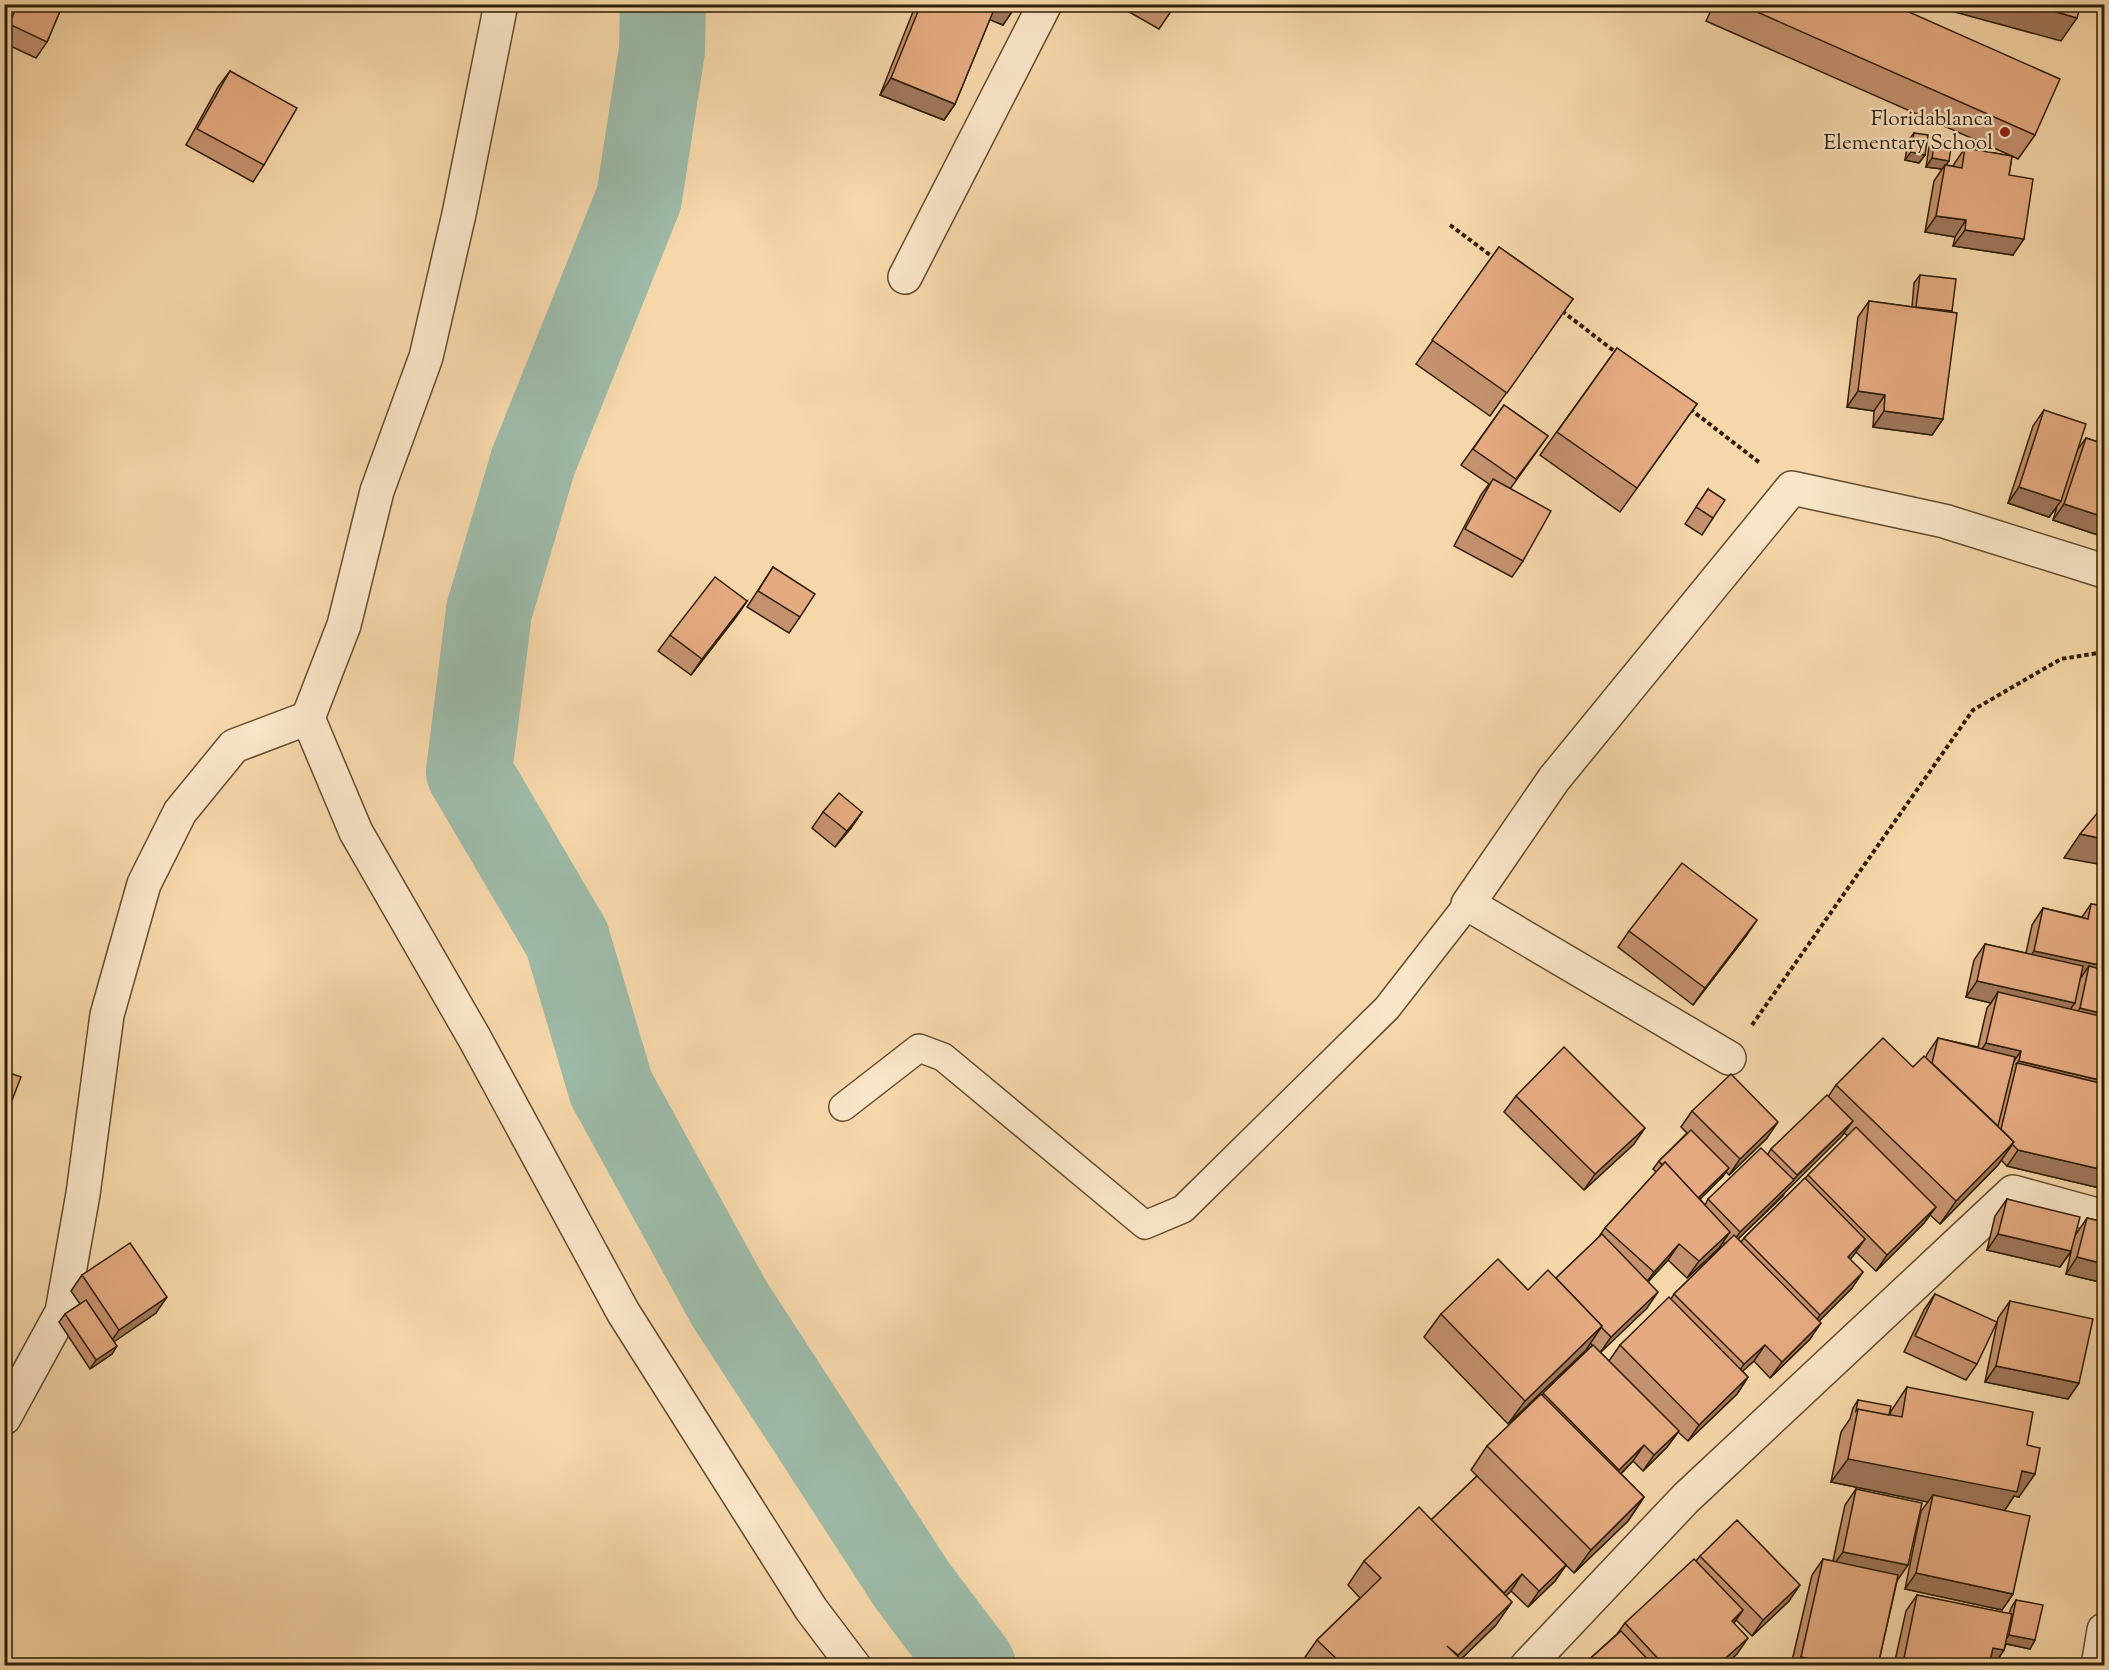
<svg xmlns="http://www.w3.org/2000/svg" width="2109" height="1670" viewBox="0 0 2109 1670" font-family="'Sorts Mill Goudy',serif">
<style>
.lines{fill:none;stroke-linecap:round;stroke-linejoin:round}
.river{stroke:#9dbaa8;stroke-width:86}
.service-casing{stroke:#614c2f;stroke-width:30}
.minor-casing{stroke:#614c2f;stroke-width:36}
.tertiary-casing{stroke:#614c2f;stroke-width:36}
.path{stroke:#2f1e06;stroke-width:4;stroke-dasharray:4.5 3;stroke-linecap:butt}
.service{stroke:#f9e5c7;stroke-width:27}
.minor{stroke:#f9e5c7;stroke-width:33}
.tertiary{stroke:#f9e5c7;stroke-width:33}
.wall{fill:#c5926f;stroke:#2f1e06;stroke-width:1.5;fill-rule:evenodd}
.shaded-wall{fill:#a0775a;stroke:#2f1e06;stroke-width:1.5}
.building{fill:#e5aa81;stroke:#2f1e06;stroke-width:1.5}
.poi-dot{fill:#8f2418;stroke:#f9e5c7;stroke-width:2}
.labels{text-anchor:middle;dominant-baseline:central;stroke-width:5;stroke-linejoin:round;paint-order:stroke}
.poi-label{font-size:21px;fill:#2f1e06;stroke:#f9e5c7;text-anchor:end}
</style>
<rect width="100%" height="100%" fill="#f6d7a9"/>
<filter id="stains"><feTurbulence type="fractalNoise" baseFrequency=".00333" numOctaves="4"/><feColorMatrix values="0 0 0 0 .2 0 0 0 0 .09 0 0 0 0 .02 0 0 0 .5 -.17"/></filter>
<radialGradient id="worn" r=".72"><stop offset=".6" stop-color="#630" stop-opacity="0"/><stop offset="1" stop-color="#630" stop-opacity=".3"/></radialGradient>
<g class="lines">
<polyline class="river" points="663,4 662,50 639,198 533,462 489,611 469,772 567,939 611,1088 729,1303 912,1585 973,1666"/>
<defs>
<polyline id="service" points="843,1107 919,1048 943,1057 1145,1225 1183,1209 1387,1008 1468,904"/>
<g id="minor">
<polyline points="501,4 459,214 426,357 377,491 344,625 308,718 356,832 475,1039 623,1312 811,1609 854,1666"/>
<polyline points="905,277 1045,4"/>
<polyline points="1729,1058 1468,904 1554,779 1792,488 1944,521 2104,571"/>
<polyline points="4,1418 62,1312 83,1194 107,1015 144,884 180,812 234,746 308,718"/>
<polyline points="1527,1666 1686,1498 2013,1192 2104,1217"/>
</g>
<polyline id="tertiary" points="2098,1666 2104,1630"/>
</defs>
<use href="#service" class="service-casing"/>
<use href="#minor" class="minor-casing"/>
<use href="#tertiary" class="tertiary-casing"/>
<g class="path">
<polyline points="1450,225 1494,258"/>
<polyline points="1562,311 1618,354"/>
<polyline points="1690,409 1760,463"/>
<polyline points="1752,1025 1973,710 2061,659 2104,652"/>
</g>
<use href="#service" class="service"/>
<use href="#minor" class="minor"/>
<use href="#tertiary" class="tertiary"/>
</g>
<g class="wall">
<polygon points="14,4 63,4 47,42 36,58 4,43 4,26"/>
<polygon points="916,4 1016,4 1003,25 990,19 955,104 944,120 880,95"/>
<polygon points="1115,4 1176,4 1159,29"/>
<polygon points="1714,4 1891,4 2035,135 2018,159 2012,156 2009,175 2013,255 1953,246 1955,237 1925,232 1934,181 1942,169 1926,167 1929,147 1935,139 1946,165 1954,166 1954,164 1965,148 2012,156 1706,21"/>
<polygon points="230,71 264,165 253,182 186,145 218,87"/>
<polygon points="1914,133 1925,155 1919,163 1905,160 1908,141"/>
<polygon points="1499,247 1573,299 1490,416 1416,364"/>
<polygon points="1920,275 1952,311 1943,419 1932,435 1873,427 1874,411 1847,407 1858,317 1869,301 1912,307 1914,283"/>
<polygon points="1617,348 1697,404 1620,512 1540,455"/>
<polygon points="1504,405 1548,436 1510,489 1523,561 1512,577 1454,546 1481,495 1489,484 1461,465"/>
<polygon points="2044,410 2078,449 2086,438 2104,444 2104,537 2053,520 2057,507 2049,517 2008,503 2033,426"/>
<polygon points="1708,489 1713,518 1702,535 1685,524"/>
<polygon points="773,567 800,617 789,633 747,607"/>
<polygon points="747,601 736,617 691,675 658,651 670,635"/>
<polygon points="823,812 862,812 851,828 835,847 812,828"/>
<path d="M2091 904 2104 906V1189L2007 1166 2001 1160 1998 1165 1940 1224 1930 1215 1924 1223 1876 1271 1856 1252 1850 1259 1852 1288 1819 1321 1810 1339 1770 1378 1754 1361 1742 1371 1748 1377 1737 1394 1688 1441 1678 1432 1667 1447 1643 1471 1633 1461 1621 1474 1644 1497 1628 1521 1574 1573 1514 1513 1566 1565 1555 1581 1528 1607 1511 1591 1506 1595 1496 1625 1461 1659 1467 1665H1303L1301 1663 1317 1640 1360 1598 1348 1585 1364 1561 1431 1520 1477 1476 1471 1470 1487 1446 1542 1395 1592 1345 1590 1343 1586 1350 1508 1424 1424 1337 1441 1314 1528 1290 1556 1278 1598 1238 1605 1228 1656 1172 1653 1169 1659 1161 1687 1133 1681 1127 1692 1111 1767 1138 1729 1175 1726 1172 1723 1176 1700 1199 1705 1205 1708 1199 1768 1154 1771 1149 1828 1097 1836 1085 1913 1067 1926 1057 1927 1054 1938 1038 1978 1047 1987 1008 1991 1003 1966 997 1974 960 1985 944 2026 953 2032 925 2043 908 2082 917ZM1844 1133 1848 1136 1744 1238 1741 1242 1738 1239 1783 1196 1786 1190 1841 1137ZM1723 1242 1725 1244 1674 1294 1671 1299 1620 1345 1609 1361 1600 1352 1647 1308 1648 1282 1668 1260 1687 1278 1719 1248Z"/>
<polygon points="1629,931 1746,936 1693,1005 1618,947"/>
<polygon points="1516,1096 1634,1144 1584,1190 1504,1112"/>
<polygon points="2007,1199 2076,1234 2087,1218 2104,1222 2104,1283 2066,1274 2071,1252 2060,1267 1987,1250 1995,1216"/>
<polygon points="82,1275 156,1313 114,1341 112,1354 90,1369 59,1322 65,1314 80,1304 71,1291"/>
<polygon points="1935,1294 1977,1364 1966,1380 1904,1352 1924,1310"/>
<polygon points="2010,1301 2079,1383 2068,1399 1985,1382 1998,1318"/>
<polygon points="1907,1387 2027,1445 2019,1497 2014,1496 2004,1511 2013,1594 2002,1610 1905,1589 1921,1511 1928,1502 1831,1482 1841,1432 1850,1419 1853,1408 1858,1400 1890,1415 1891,1411"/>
<polygon points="1856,1489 1897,1581 1878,1665 1791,1665 1812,1575 1823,1559 1833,1561 1845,1505"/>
<polygon points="1700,1556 1789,1601 1752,1636 1736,1620 1734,1623 1737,1654 1724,1665 1583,1665 1617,1634 1625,1623 1696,1561"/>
<polygon points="1917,1595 2009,1614 2011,1608 2016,1600 2035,1640 2030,1649 2006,1644 2004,1650 1994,1665 1894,1665 1906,1611"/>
</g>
<g class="shaded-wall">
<polygon points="969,4 1004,4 1014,9 1003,25 965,10"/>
<polygon points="1955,4 2030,4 2077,18 2061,41 1951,11"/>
<polygon points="891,78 955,104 944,120 880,95"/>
<polygon points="1911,152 1925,155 1919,163 1905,160"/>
<polygon points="1932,158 1949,161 1944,168 1945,165 1942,169 1926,167"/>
<polygon points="1936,216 1966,220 1955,237 1925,232"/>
<polygon points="1965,230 2024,239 2013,255 1953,246"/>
<polygon points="1858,391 1885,395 1874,411 1847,407"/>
<polygon points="1884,411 1943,419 1932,435 1873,427"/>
<polygon points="2019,487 2061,501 2049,517 2008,503"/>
<polygon points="2064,504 2104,517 2104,537 2053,520"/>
<polygon points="747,601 736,617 691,675 702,659"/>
<polygon points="862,812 851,828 835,847 847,831"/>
<polygon points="2080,834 2104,839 2104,865 2064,858"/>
<polygon points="1757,920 1746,936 1693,1005 1705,988"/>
<polygon points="2034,951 2104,966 2104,984 2089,966 2080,979 2023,967"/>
<polygon points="1977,981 2075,1003 2063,1019 1998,992 1991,1003 1966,997"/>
<polygon points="2080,1008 2104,1014 2104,1032 2069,1024"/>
<polygon points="1986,1043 2021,1051 2010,1067 1975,1059"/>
<polygon points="2019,1061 2104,1081 2104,1100 2016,1064"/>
<polygon points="1853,1121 1841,1137 1729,1248 1740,1232"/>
<polygon points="1778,1122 1767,1138 1729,1175 1740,1159"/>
<polygon points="1645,1128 1634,1144 1584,1190 1595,1174"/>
<polygon points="2014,1142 1998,1165 1940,1224 1956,1201"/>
<polygon points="2018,1150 2104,1170 2104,1189 2007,1166"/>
<polygon points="1729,1168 1723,1176 1691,1208 1697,1199"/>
<polygon points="1936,1207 1924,1223 1876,1271 1887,1255"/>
<polygon points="1730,1232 1719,1248 1687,1278 1699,1261"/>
<polygon points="1998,1234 2071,1251 2060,1267 1987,1250"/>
<polygon points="1865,1239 1853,1256 1837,1273 1848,1257"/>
<polygon points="1679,1244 1668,1260 1642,1288 1654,1272"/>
<polygon points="2077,1257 2104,1264 2104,1283 2066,1274"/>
<polygon points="1863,1272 1852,1288 1809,1331 1820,1315"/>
<polygon points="1658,1292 1647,1308 1600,1353 1611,1337"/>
<polygon points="167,1297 156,1313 108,1346 119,1330"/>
<polygon points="1821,1323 1810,1339 1770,1378 1782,1362"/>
<polygon points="1602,1326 1586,1350 1508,1424 1525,1401"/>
<polygon points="1765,1345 1754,1361 1733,1380 1744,1364"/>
<polygon points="117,1346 112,1354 90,1369 96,1360"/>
<polygon points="1996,1366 2079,1383 2068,1399 1985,1382"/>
<polygon points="1748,1377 1737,1394 1688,1441 1699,1425"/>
<polygon points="1679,1431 1667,1447 1643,1471 1654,1455"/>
<polygon points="1644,1445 1633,1461 1608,1486 1619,1470"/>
<polygon points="1848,1459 2022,1471 2035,1474 2019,1497 2014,1496 2001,1516 1933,1495 1928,1502 1831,1482"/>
<polygon points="1644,1497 1628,1521 1574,1573 1591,1550"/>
<polygon points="1843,1552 1908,1565 1897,1581 1831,1568"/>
<polygon points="1566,1565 1555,1581 1528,1607 1539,1591"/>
<polygon points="1916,1573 2013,1594 2002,1610 1905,1589"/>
<polygon points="1522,1574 1511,1591 1490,1612 1501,1596"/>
<polygon points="1800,1585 1789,1601 1752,1636 1763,1620"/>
<polygon points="1512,1602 1496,1625 1455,1665 1451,1665 1458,1655"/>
<polygon points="1743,1610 1731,1627 1732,1621"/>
<polygon points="2009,1635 2035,1640 2030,1649 2003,1643"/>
<polygon points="1748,1638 1737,1654 1724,1665 1718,1665"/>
<polygon points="1993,1648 2004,1650 1994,1665 1988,1665"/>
<polygon points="1801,1657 1841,1665 1795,1665"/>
<polygon points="1904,1658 1942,1665 1898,1665"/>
</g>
<g class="building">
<polygon points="18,4 63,4 47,42 9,24"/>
<polygon points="921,4 988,4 995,7 955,104 891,78"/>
<polygon points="1004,4 1016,4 1014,9"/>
<polygon points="1739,4 1891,4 2060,79 2035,135"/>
<polygon points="2030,4 2081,4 2077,18"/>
<polygon points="230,71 297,108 264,165 197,129"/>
<polygon points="1914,133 1928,135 1925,155 1911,152"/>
<polygon points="1935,139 1952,141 1949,161 1932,158"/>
<polygon points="1965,148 2012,156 2009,175 2033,179 2024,239 1965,230 1966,220 1936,216 1945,165 1962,168"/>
<polygon points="1499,247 1573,299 1507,393 1432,340"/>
<polygon points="1920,275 1956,279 1952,311 1916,307"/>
<polygon points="1869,301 1957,313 1943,419 1884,411 1885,395 1858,391"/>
<polygon points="1617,348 1697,404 1637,488 1557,432"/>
<polygon points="1504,405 1548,436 1516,479 1473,449"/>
<polygon points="2044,410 2086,424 2061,501 2019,487"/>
<polygon points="2086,438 2104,444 2104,517 2064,504"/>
<polygon points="1493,479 1551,511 1523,561 1465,529"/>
<polygon points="1708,489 1725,500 1713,518 1696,507"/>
<polygon points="773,567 815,594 800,617 758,591"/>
<polygon points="715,577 747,601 702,659 670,635"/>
<polygon points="839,793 862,812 847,831 823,812"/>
<polygon points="2104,805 2104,839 2080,834"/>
<polygon points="1682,863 1757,920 1705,988 1629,931"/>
<polygon points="2091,904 2104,906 2104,966 2034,951 2043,908 2088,919"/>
<polygon points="1985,944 2083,966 2075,1003 1977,981"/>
<polygon points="2089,966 2104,970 2104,1014 2080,1008"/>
<polygon points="1998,992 2104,1017 2104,1081 2019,1061 2021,1051 1986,1043"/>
<polygon points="1883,1038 1913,1067 1924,1056 2014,1142 1956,1201 1836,1085"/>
<polygon points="1938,1038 2015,1057 1998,1126 1932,1063"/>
<polygon points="1564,1047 1645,1128 1595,1174 1516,1096"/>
<polygon points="2017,1063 2104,1084 2104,1170 2018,1150 2012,1144 2014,1142 2001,1129"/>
<polygon points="4,1071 21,1077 4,1121"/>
<polygon points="1731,1074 1778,1122 1740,1159 1692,1111"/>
<polygon points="1827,1095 1853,1121 1797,1175 1771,1149"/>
<polygon points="1856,1127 1936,1207 1887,1255 1808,1175"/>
<polygon points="1691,1130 1729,1168 1698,1198 1665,1162 1662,1165 1659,1161"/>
<polygon points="1761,1148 1794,1180 1740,1232 1708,1199"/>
<polygon points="1665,1162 1730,1232 1699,1261 1679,1244 1654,1272 1605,1228"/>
<polygon points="1805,1178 1865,1239 1848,1257 1863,1272 1820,1315 1744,1238"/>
<polygon points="2007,1199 2080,1217 2071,1251 1998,1234"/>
<polygon points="2087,1218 2104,1222 2104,1264 2077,1257"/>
<polygon points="1602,1234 1658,1292 1611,1337 1601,1327 1602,1326 1556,1278"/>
<polygon points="1734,1235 1821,1323 1782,1362 1765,1345 1744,1364 1674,1294"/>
<polygon points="130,1243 167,1297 119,1330 82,1275"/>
<polygon points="1498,1259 1528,1290 1548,1270 1602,1326 1525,1401 1441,1314"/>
<polygon points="1935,1294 1997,1322 1977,1364 1915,1336"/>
<polygon points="1669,1297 1748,1377 1699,1425 1620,1345"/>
<polygon points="86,1300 117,1346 96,1360 65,1314"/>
<polygon points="2010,1301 2093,1319 2079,1383 1996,1366"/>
<polygon points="1593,1345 1679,1431 1654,1455 1644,1445 1619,1470 1543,1393"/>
<polygon points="1907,1387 2033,1412 2027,1445 2040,1448 2035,1474 2022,1471 2017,1492 1848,1459 1858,1409 1902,1417"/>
<polygon points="1541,1394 1644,1497 1591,1550 1487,1446"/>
<polygon points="1858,1400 1891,1406 1889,1415 1858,1409 1856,1411"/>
<polygon points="1477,1476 1566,1565 1539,1591 1522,1574 1504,1593 1431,1520"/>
<polygon points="1856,1489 1922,1503 1908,1565 1843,1552"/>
<polygon points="1933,1495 2030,1516 2013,1594 1916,1573"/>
<polygon points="1419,1507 1512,1602 1458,1655 1447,1646 1467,1665 1343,1665 1317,1640 1381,1578 1364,1561"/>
<polygon points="1737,1520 1800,1585 1763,1620 1700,1556"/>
<polygon points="1694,1559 1743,1610 1732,1621 1748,1638 1718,1665 1664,1665 1625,1623"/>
<polygon points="1823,1559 1898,1575 1878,1665 1841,1665 1801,1657"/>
<polygon points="1917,1595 2012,1614 2004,1650 1993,1648 1989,1665 1942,1665 1904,1658"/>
<polygon points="2016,1600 2043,1605 2035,1640 2009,1635"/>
<polygon points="1621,1631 1653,1665 1583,1665"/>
</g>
<circle class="poi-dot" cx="2005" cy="132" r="6"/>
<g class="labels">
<g class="poi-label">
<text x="1993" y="120">Floridablanca<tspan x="1993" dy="24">Elementary School</tspan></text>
</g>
</g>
<rect width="2109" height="1670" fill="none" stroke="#f6d7a9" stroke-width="24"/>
<rect x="6" y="6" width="2097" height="1658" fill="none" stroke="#2f1e06" stroke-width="3"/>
<rect x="12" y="12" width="2085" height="1646" fill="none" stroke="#2f1e06" stroke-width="1.5"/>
<rect width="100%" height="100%" filter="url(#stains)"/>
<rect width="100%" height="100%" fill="url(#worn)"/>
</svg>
